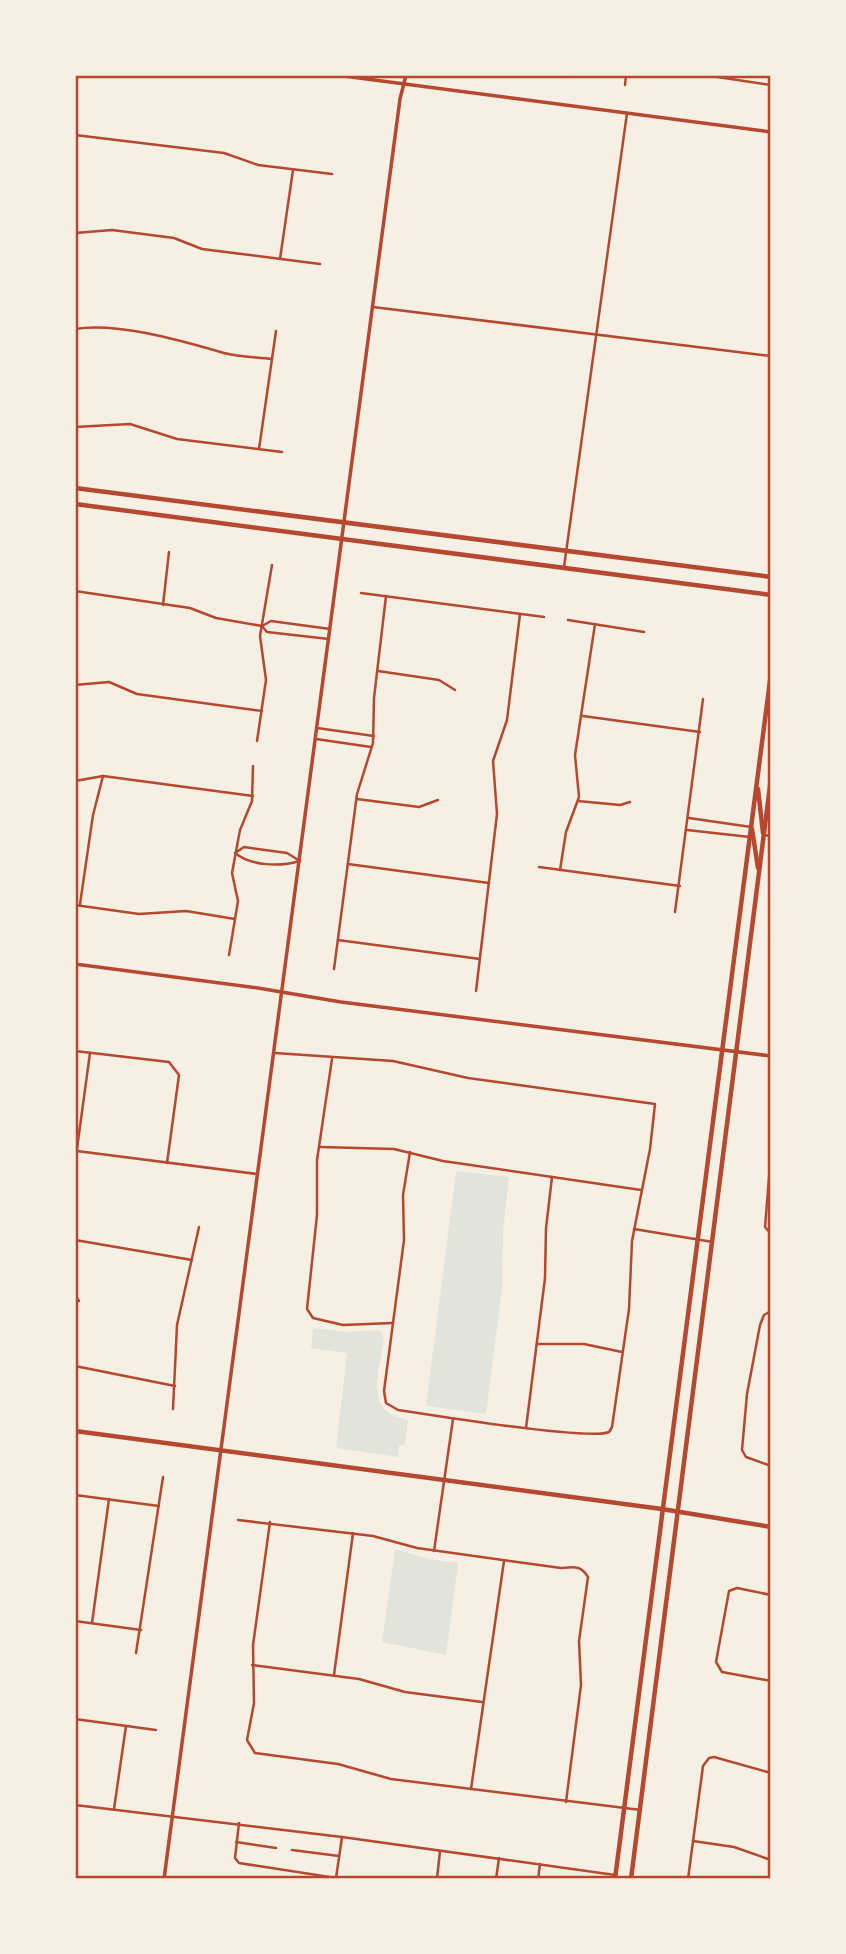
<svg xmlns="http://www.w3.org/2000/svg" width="846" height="1954" viewBox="0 0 846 1954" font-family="'Golos Text',sans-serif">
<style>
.green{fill:#e2e4dc}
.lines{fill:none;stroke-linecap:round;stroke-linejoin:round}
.minor{stroke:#b5482f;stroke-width:2.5}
.tertiary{stroke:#b5482f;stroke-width:3.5}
.secondary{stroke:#b5482f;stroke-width:4.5}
.primary{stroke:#b5482f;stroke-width:4.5}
.neatline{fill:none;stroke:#b5482f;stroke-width:2.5}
</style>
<rect width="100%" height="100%" fill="#f6efe4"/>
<g class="green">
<polygon points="456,1171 509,1177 503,1231 502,1289 486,1414 426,1406"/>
<path d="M313 1328 346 1332 379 1330 384 1337C380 1372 362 1411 408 1420L405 1444 399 1446 398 1457 336 1448 347 1353 311 1348Z"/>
<polygon points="395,1549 428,1559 458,1563 446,1655 382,1642"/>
</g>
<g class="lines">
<g class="minor">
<polyline points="704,75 771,85"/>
<polyline points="567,77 567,75"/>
<polyline points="625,85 626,75"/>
<polyline points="75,135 224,153 258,165 332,174"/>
<polyline points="75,233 112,230 174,238 202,249 320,264"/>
<polyline points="280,259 293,170"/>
<polyline points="373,307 771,356"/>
<path d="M75 329C118 322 182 341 224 353 239 357 256 357 272 359"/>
<polyline points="75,427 130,424 177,439 282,452"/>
<polyline points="259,449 276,331"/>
<polyline points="564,567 627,113"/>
<polyline points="75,591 190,608 216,618 262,626 267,632 329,639"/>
<polyline points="361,593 544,617"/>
<polyline points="163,605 169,552"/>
<polyline points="568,620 644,632"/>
<polyline points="262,626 271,621 330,629"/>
<polyline points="378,671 439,680 455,690"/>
<polyline points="75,685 109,682 137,694 262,711"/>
<polyline points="583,716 700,732"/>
<polyline points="317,728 374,736"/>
<polyline points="316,739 371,747"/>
<polyline points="257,741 266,680 260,636 272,565"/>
<polyline points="75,781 103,776 253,796"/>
<polyline points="357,799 419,807 438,800"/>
<polyline points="578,801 620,805 630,802"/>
<polyline points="689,818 751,827"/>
<polyline points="687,830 750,837"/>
<polyline points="764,835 771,836"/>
<path d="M244 847 287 853 300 861C280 867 251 866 235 853Z"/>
<polyline points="348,864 489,883"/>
<polyline points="539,867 680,886"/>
<polyline points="560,870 566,832 579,797 575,755 595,624"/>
<polyline points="80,904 93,815 103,776"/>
<polyline points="75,905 139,914 186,911 235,919"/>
<polyline points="675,912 703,699"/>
<polyline points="338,940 480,959"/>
<polyline points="229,955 238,901 232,873 240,830 252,801 253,766"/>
<polyline points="334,969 357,794 373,743 374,698 386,596"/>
<polyline points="476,991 497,814 493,761 507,720 520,614"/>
<polyline points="75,1051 169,1062 179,1075 167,1163"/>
<path d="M275 1053 393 1061 468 1078 655 1104 650 1149 632 1241 629 1309 612 1427 609 1432C589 1441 431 1415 398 1410L386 1403 384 1391 404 1240 403 1195 410 1152"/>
<polyline points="332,1059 317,1160 317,1215 307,1309 313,1318 343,1325 392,1323"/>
<polyline points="320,1147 394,1149 443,1161 641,1190"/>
<polyline points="77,1151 257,1174"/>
<polyline points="771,1153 765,1227 771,1234"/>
<polyline points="75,1163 90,1053"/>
<polyline points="634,1229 713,1242"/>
<polyline points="75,1240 192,1260"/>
<polyline points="75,1295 79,1301"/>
<polyline points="771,1311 764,1315 760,1325 747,1394 742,1450 746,1457 771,1466"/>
<polyline points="537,1344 584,1344 622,1352"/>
<polyline points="75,1366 175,1386"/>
<polyline points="173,1409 177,1325 199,1227"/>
<polyline points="526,1428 545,1278 546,1228 552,1177"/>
<polyline points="75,1495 159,1506"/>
<path d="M238 1520 373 1536 417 1548 561 1568C574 1567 581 1565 588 1577L579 1641 581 1685 566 1802"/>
<polyline points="270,1522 253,1645 254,1703 247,1740 255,1753 338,1764 391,1779 641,1810"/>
<polyline points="434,1551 453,1419"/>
<polyline points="771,1595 737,1588 729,1591 716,1662 722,1672 771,1681"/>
<polyline points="75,1621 141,1630"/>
<polyline points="92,1623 109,1499"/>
<polyline points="136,1653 163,1477"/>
<polyline points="252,1665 359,1679 405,1692 482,1702"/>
<polyline points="334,1675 353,1533"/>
<polyline points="75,1719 156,1730"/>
<polyline points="471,1789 504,1561"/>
<polyline points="75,1805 342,1837 615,1875"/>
<polyline points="114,1809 126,1726"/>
<polyline points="239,1823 235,1858 239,1863 336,1878 342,1837"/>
<polyline points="693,1841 734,1847 771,1860"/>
<polyline points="236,1842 276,1848"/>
<polyline points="292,1850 339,1856"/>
<polyline points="437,1879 440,1851"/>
<polyline points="496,1879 499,1858"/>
<polyline points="538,1879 540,1864"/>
<polyline points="688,1879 703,1766 709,1758 714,1757 771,1773"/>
</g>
<g class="tertiary">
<polyline points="336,75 771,132"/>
<polyline points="75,964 258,988 341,1002 771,1056"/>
<polyline points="164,1879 400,99 406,75"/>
</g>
<g class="secondary">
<polyline points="75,488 771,577"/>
<polyline points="75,504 771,595"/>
<polyline points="75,1431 662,1509 771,1527"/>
</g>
<g class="primary">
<polyline points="758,789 763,833"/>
<polyline points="752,829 758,868"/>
<polyline points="615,1879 771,673"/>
<polyline points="631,1879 771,778"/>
</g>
</g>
<rect width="846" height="1954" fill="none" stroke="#f6efe4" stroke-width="154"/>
<rect x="77" y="77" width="692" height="1800" class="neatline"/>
</svg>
